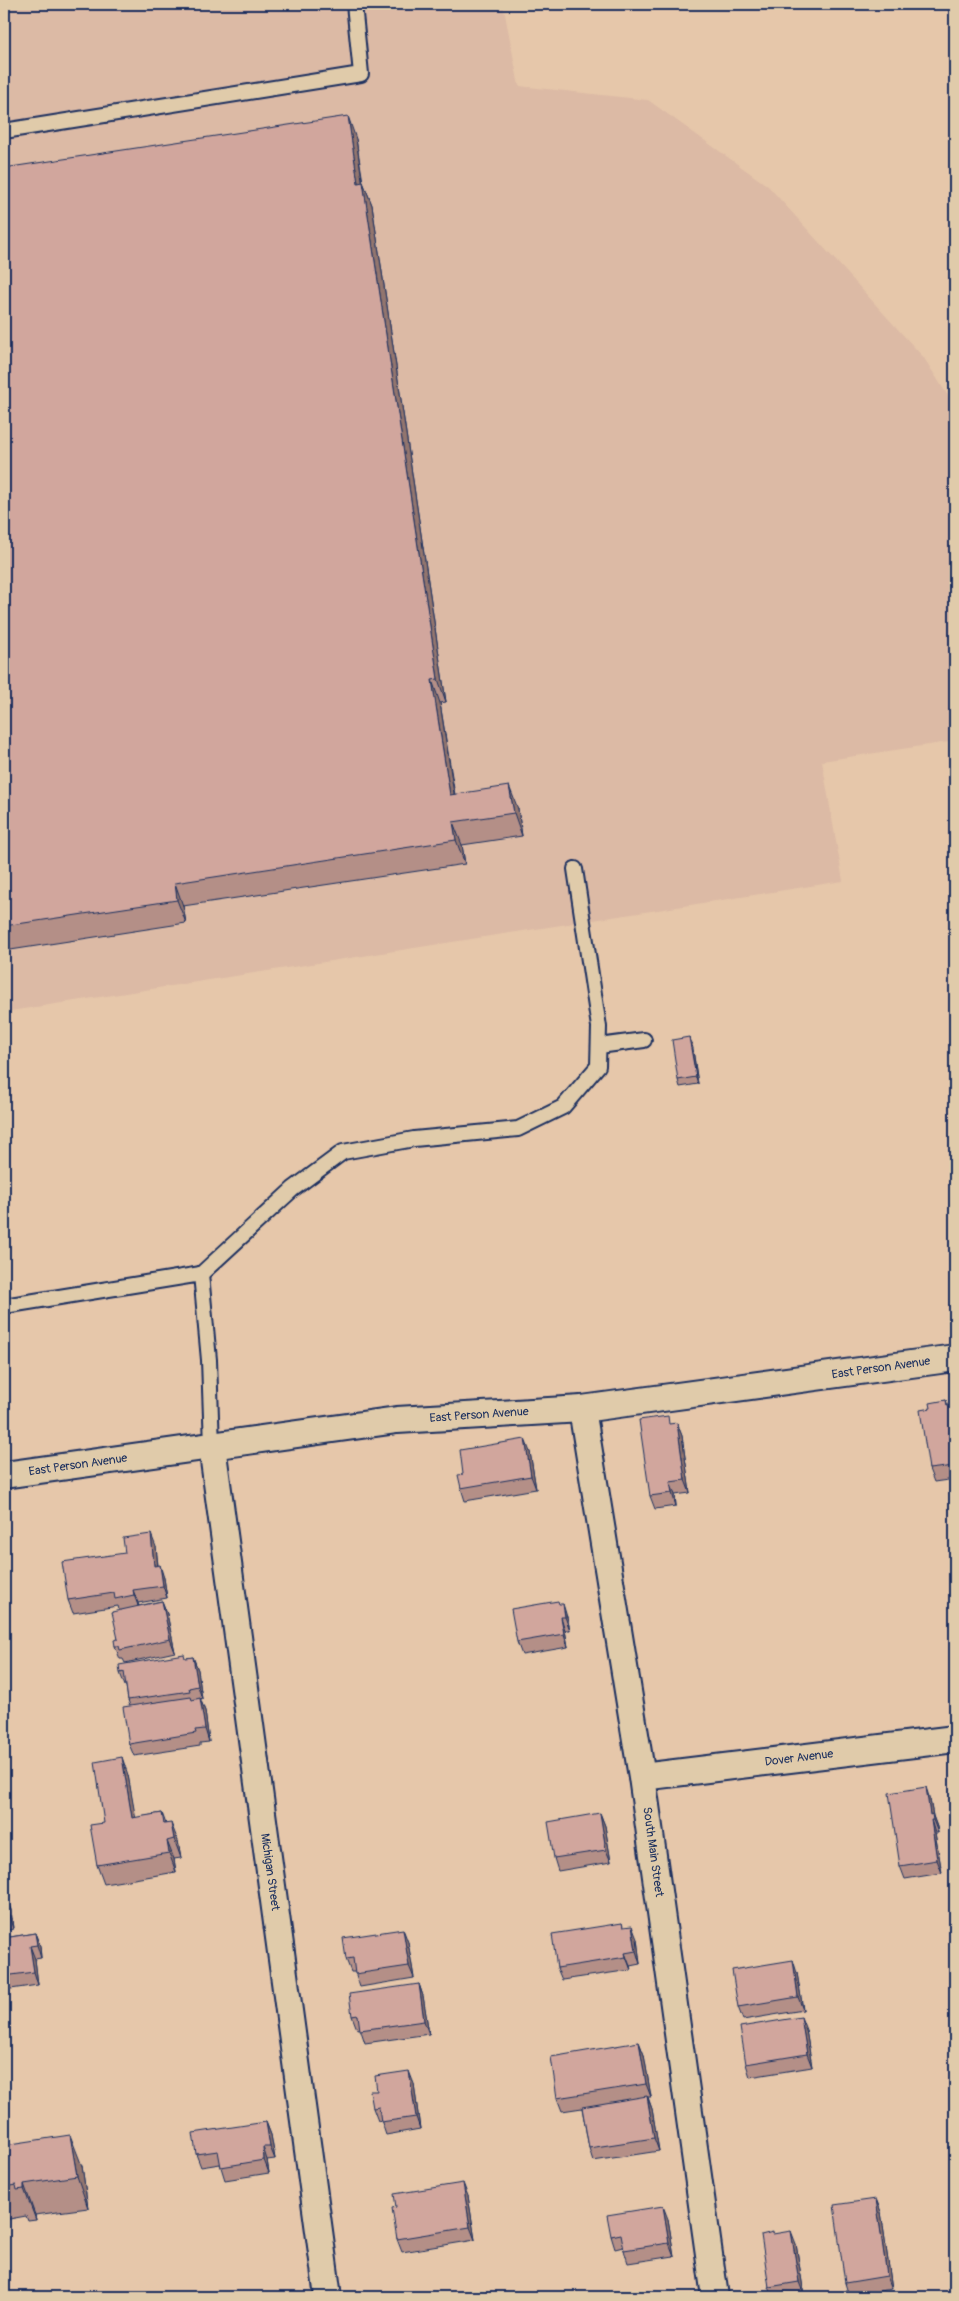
<svg xmlns="http://www.w3.org/2000/svg" width="959" height="2301" viewBox="0 0 959 2301" font-family="Pangolin,sans-serif">
<style>
.built{fill:#dcbaa5}
.lines{fill:none;stroke-linecap:round;stroke-linejoin:round}
.lane-casing{stroke:#1b2f5e;stroke-width:18}
.street-casing{stroke:#1b2f5e;stroke-width:30}
.lane{stroke:#e0cbaa;stroke-width:14}
.street{stroke:#e0cbaa;stroke-width:26}
.wall{fill:#b48f87;stroke:#1b2f5e}
.shaded-wall{fill:#92746e;stroke:#1b2f5e}
.building{fill:#d1a69d;stroke:#1b2f5e}
.labels{text-anchor:middle;dominant-baseline:central;stroke-width:4;stroke-linejoin:round;paint-order:stroke}
.street-label{font-size:12px;fill:#1b2f5e;stroke:#e0cbaa}
</style>
<rect width="100%" height="100%" fill="#e6c7aa"/>
<filter id="ink" filterUnits="userSpaceOnUse"><feTurbulence type="fractalNoise" baseFrequency=".02" numOctaves="2"/><feDisplacementMap in="SourceGraphic" scale="10" xChannelSelector="R" yChannelSelector="G"/><feConvolveMatrix kernelMatrix="1 2 1 2 8 2 1 2 1" color-interpolation-filters="sRGB"/></filter>
<g filter="url(#ink)">
<polygon class="built" points="4,4 503,4 519,86 648,100 768,186 924,358 955,407 955,741 822,761 843,881 4,1012"/>
<g class="lines">
<defs>
<g id="lane">
<polyline points="4,131 361,74 354,4"/>
<polyline points="599,1046 644,1040"/>
<polyline points="201,1274 293,1189 343,1152 414,1139 518,1129 563,1107 598,1066 599,1027 575,869"/>
<polyline points="4,1306 201,1274 209,1360 212,1446"/>
</g>
<g id="street">
<polyline points="582,1409 642,1777 715,2297"/>
<polyline points="212,1446 328,2297"/>
<polyline points="4,1475 397,1420 582,1409 955,1358"/>
<polyline points="642,1777 955,1739"/>
</g>
</defs>
<use href="#lane" class="lane-casing"/>
<use href="#street" class="street-casing"/>
<use href="#lane" class="lane"/>
<use href="#street" class="street"/>
</g>
<g class="wall">
<polygon points="356,139 363,182 372,205 446,702 440,703 455,795 518,809 522,836 462,845 465,864 183,906 186,923 4,951 4,168"/>
<polygon points="692,1043 698,1084 680,1087 678,1080"/>
<polygon points="946,1400 948,1406 955,1405 955,1479 934,1482 929,1469 931,1408"/>
<polygon points="677,1423 682,1436 690,1493 675,1495 676,1506 655,1509 650,1496"/>
<polygon points="530,1452 536,1489 465,1501 461,1488 463,1474"/>
<polygon points="156,1547 158,1565 164,1578 167,1598 138,1603 138,1606 162,1601 167,1614 175,1652 125,1663 123,1659 120,1659 115,1646 118,1639 119,1610 118,1606 73,1613 68,1600"/>
<polygon points="559,1604 567,1617 570,1630 565,1630 568,1647 522,1655 517,1642"/>
<polygon points="193,1657 198,1670 202,1699 200,1699 205,1711 209,1742 200,1743 200,1746 134,1756 129,1744 130,1706 128,1700 126,1686 125,1686 120,1673"/>
<polygon points="128,1775 135,1818 162,1813 166,1824 178,1841 181,1858 174,1859 176,1872 104,1884 97,1865 104,1823"/>
<polygon points="930,1800 933,1816 937,1827 938,1833 935,1833 942,1873 905,1879 900,1866"/>
<polygon points="600,1813 605,1826 611,1862 558,1871 554,1858"/>
<polygon points="4,1898 11,1910 13,1929 4,1931"/>
<polygon points="622,1923 623,1927 637,1939 640,1964 630,1966 631,1970 562,1980 557,1968"/>
<polygon points="35,1933 40,1946 41,1958 35,1959 38,1985 4,1990 4,1938"/>
<polygon points="408,1942 414,1978 360,1987 355,1972 351,1972 346,1959"/>
<polygon points="797,1973 803,2010 743,2020 738,2007"/>
<polygon points="419,1984 423,1996 429,2034 365,2043 360,2028 357,2029 352,2016"/>
<polygon points="806,2030 812,2067 750,2077 746,2064"/>
<polygon points="639,2042 644,2055 651,2097 648,2097 652,2109 659,2151 593,2161 589,2148 582,2108 562,2111 557,2098"/>
<polygon points="414,2084 420,2129 386,2135 381,2120 378,2121 373,2108 377,2091"/>
<polygon points="266,2122 271,2135 275,2159 267,2160 269,2173 225,2180 220,2164 201,2167 196,2154"/>
<polygon points="4,2145 82,2166 88,2208 35,2215 36,2220 28,2221 26,2216 4,2220"/>
<polygon points="468,2196 475,2240 402,2252 397,2239 396,2207"/>
<polygon points="876,2199 881,2212 892,2289 849,2296 845,2283"/>
<polygon points="668,2219 674,2256 628,2263 623,2247 615,2249 611,2236"/>
<polygon points="773,2234 796,2244 804,2295 788,2297 773,2297 769,2287"/>
</g>
<g class="shaded-wall">
<polygon points="348,116 356,139 366,206 358,183"/>
<polygon points="363,182 372,205 446,702 438,679"/>
<polygon points="432,680 440,703 458,819 450,795"/>
<polygon points="509,786 518,809 522,836 514,813"/>
<polygon points="453,822 462,845 465,864 456,840"/>
<polygon points="175,883 183,906 186,923 177,900"/>
<polygon points="689,1037 692,1043 698,1084 696,1077"/>
<polygon points="677,1423 682,1436 690,1493 685,1480"/>
<polygon points="525,1439 530,1452 536,1489 531,1476"/>
<polygon points="670,1482 675,1495 676,1506 672,1493"/>
<polygon points="151,1534 156,1547 159,1579 154,1566"/>
<polygon points="160,1565 164,1578 167,1598 163,1586"/>
<polygon points="133,1590 138,1603 139,1608 134,1595"/>
<polygon points="162,1601 167,1614 175,1652 170,1639"/>
<polygon points="563,1604 567,1617 570,1630 565,1617"/>
<polygon points="561,1617 565,1630 568,1647 564,1634"/>
<polygon points="193,1657 198,1670 202,1699 198,1686"/>
<polygon points="200,1698 205,1711 209,1742 205,1729"/>
<polygon points="122,1757 128,1775 139,1837 132,1818"/>
<polygon points="926,1787 930,1800 933,1816 937,1827 938,1833 933,1820 930,1815"/>
<polygon points="600,1813 605,1826 611,1862 606,1850"/>
<polygon points="931,1820 935,1833 942,1873 937,1860"/>
<polygon points="171,1823 178,1841 181,1858 174,1839"/>
<polygon points="167,1841 174,1859 176,1872 169,1853"/>
<polygon points="6,1897 11,1910 13,1929 9,1916"/>
<polygon points="632,1926 637,1939 640,1964 636,1951"/>
<polygon points="403,1929 408,1942 414,1978 409,1966"/>
<polygon points="35,1933 40,1946 41,1958 37,1945"/>
<polygon points="30,1946 35,1959 38,1985 34,1972"/>
<polygon points="625,1953 630,1966 631,1970 626,1957"/>
<polygon points="793,1960 797,1973 803,2010 798,1997"/>
<polygon points="419,1984 423,1996 429,2034 424,2021"/>
<polygon points="801,2017 806,2030 812,2067 807,2054"/>
<polygon points="639,2042 644,2055 651,2097 646,2084"/>
<polygon points="409,2071 414,2084 420,2129 416,2117"/>
<polygon points="647,2096 652,2109 659,2151 654,2138"/>
<polygon points="266,2122 271,2135 275,2159 270,2147"/>
<polygon points="70,2135 82,2166 88,2208 77,2176"/>
<polygon points="263,2147 267,2160 269,2173 264,2160"/>
<polygon points="463,2183 468,2196 475,2240 470,2227"/>
<polygon points="24,2184 35,2215 36,2220 24,2189"/>
<polygon points="876,2199 881,2212 892,2289 887,2276"/>
<polygon points="663,2206 668,2219 674,2256 669,2243"/>
<polygon points="791,2231 796,2244 804,2295 799,2282"/>
</g>
<g class="building">
<polygon points="348,116 358,183 363,182 438,679 432,680 450,795 509,786 514,813 453,822 456,840 175,883 177,900 4,926 4,168"/>
<polygon points="689,1037 696,1077 678,1080 672,1040"/>
<polygon points="946,1400 947,1406 955,1405 955,1470 954,1466 929,1469 920,1410 931,1408 930,1403"/>
<polygon points="668,1416 669,1424 677,1423 685,1480 670,1482 672,1493 650,1496 639,1420"/>
<polygon points="525,1439 531,1476 461,1488 458,1475 463,1474 460,1450"/>
<polygon points="151,1534 154,1566 160,1565 163,1586 133,1590 134,1595 115,1599 114,1593 68,1600 62,1562 125,1553 123,1538"/>
<polygon points="162,1601 170,1639 120,1650 119,1646 115,1646 114,1640 118,1639 112,1612"/>
<polygon points="558,1601 559,1604 563,1604 565,1617 561,1617 564,1634 517,1642 511,1609"/>
<polygon points="184,1654 185,1658 193,1657 198,1686 189,1688 190,1691 128,1700 124,1672 120,1673 119,1665"/>
<polygon points="191,1697 192,1700 200,1698 205,1729 195,1730 196,1733 129,1744 123,1707"/>
<polygon points="122,1757 132,1818 162,1813 164,1824 171,1823 174,1839 167,1841 169,1853 97,1865 90,1825 104,1823 95,1762"/>
<polygon points="955,1773 955,1790 953,1774"/>
<polygon points="926,1787 930,1815 932,1814 933,1820 931,1820 937,1860 900,1866 889,1793"/>
<polygon points="600,1813 606,1850 554,1858 548,1822"/>
<polygon points="6,1897 9,1916 4,1917 4,1898"/>
<polygon points="622,1923 623,1927 632,1926 636,1951 625,1953 626,1957 557,1968 552,1934"/>
<polygon points="403,1929 409,1966 355,1974 353,1958 346,1959 343,1938"/>
<polygon points="35,1933 37,1945 30,1946 34,1972 4,1976 4,1938"/>
<polygon points="793,1960 798,1997 738,2007 732,1970"/>
<polygon points="419,1984 424,2021 360,2030 358,2015 352,2016 349,1994"/>
<polygon points="801,2017 807,2054 746,2064 740,2027"/>
<polygon points="639,2042 646,2084 557,2098 551,2057"/>
<polygon points="409,2071 416,2117 381,2122 379,2107 373,2108 370,2091 377,2091 375,2076"/>
<polygon points="647,2096 654,2138 589,2148 582,2107"/>
<polygon points="266,2122 270,2147 263,2147 264,2160 221,2167 218,2151 196,2154 193,2133"/>
<polygon points="70,2135 77,2176 24,2184 24,2189 17,2190 16,2185 4,2187 4,2145"/>
<polygon points="463,2183 470,2227 397,2239 392,2208 396,2207 394,2194"/>
<polygon points="876,2199 887,2276 845,2283 834,2205"/>
<polygon points="663,2206 669,2243 624,2250 621,2234 611,2236 607,2215"/>
<polygon points="791,2231 799,2282 769,2287 761,2235 773,2232 773,2234"/>
</g>
</g>
<g class="labels">
<g class="street-label">
<text transform="translate(881 1368) rotate(-8)">East Person Avenue</text>
<text transform="translate(479 1415) rotate(-4)">East Person Avenue</text>
<text transform="translate(78 1465) rotate(-8)">East Person Avenue</text>
<text transform="translate(799 1758) rotate(-7)">Dover Avenue</text>
<text transform="translate(653 1852) rotate(82)">South Main Street</text>
<text transform="translate(270 1872) rotate(82)">Michigan Street</text>
</g>
</g>
<rect width="959" height="2301" fill="none" stroke="#e0cbaa" stroke-width="20"/>
<rect x="10" y="10" width="939" height="2281" fill="none" stroke="#1b2f5e" stroke-width="2" filter="url(#ink)"/>
</svg>
